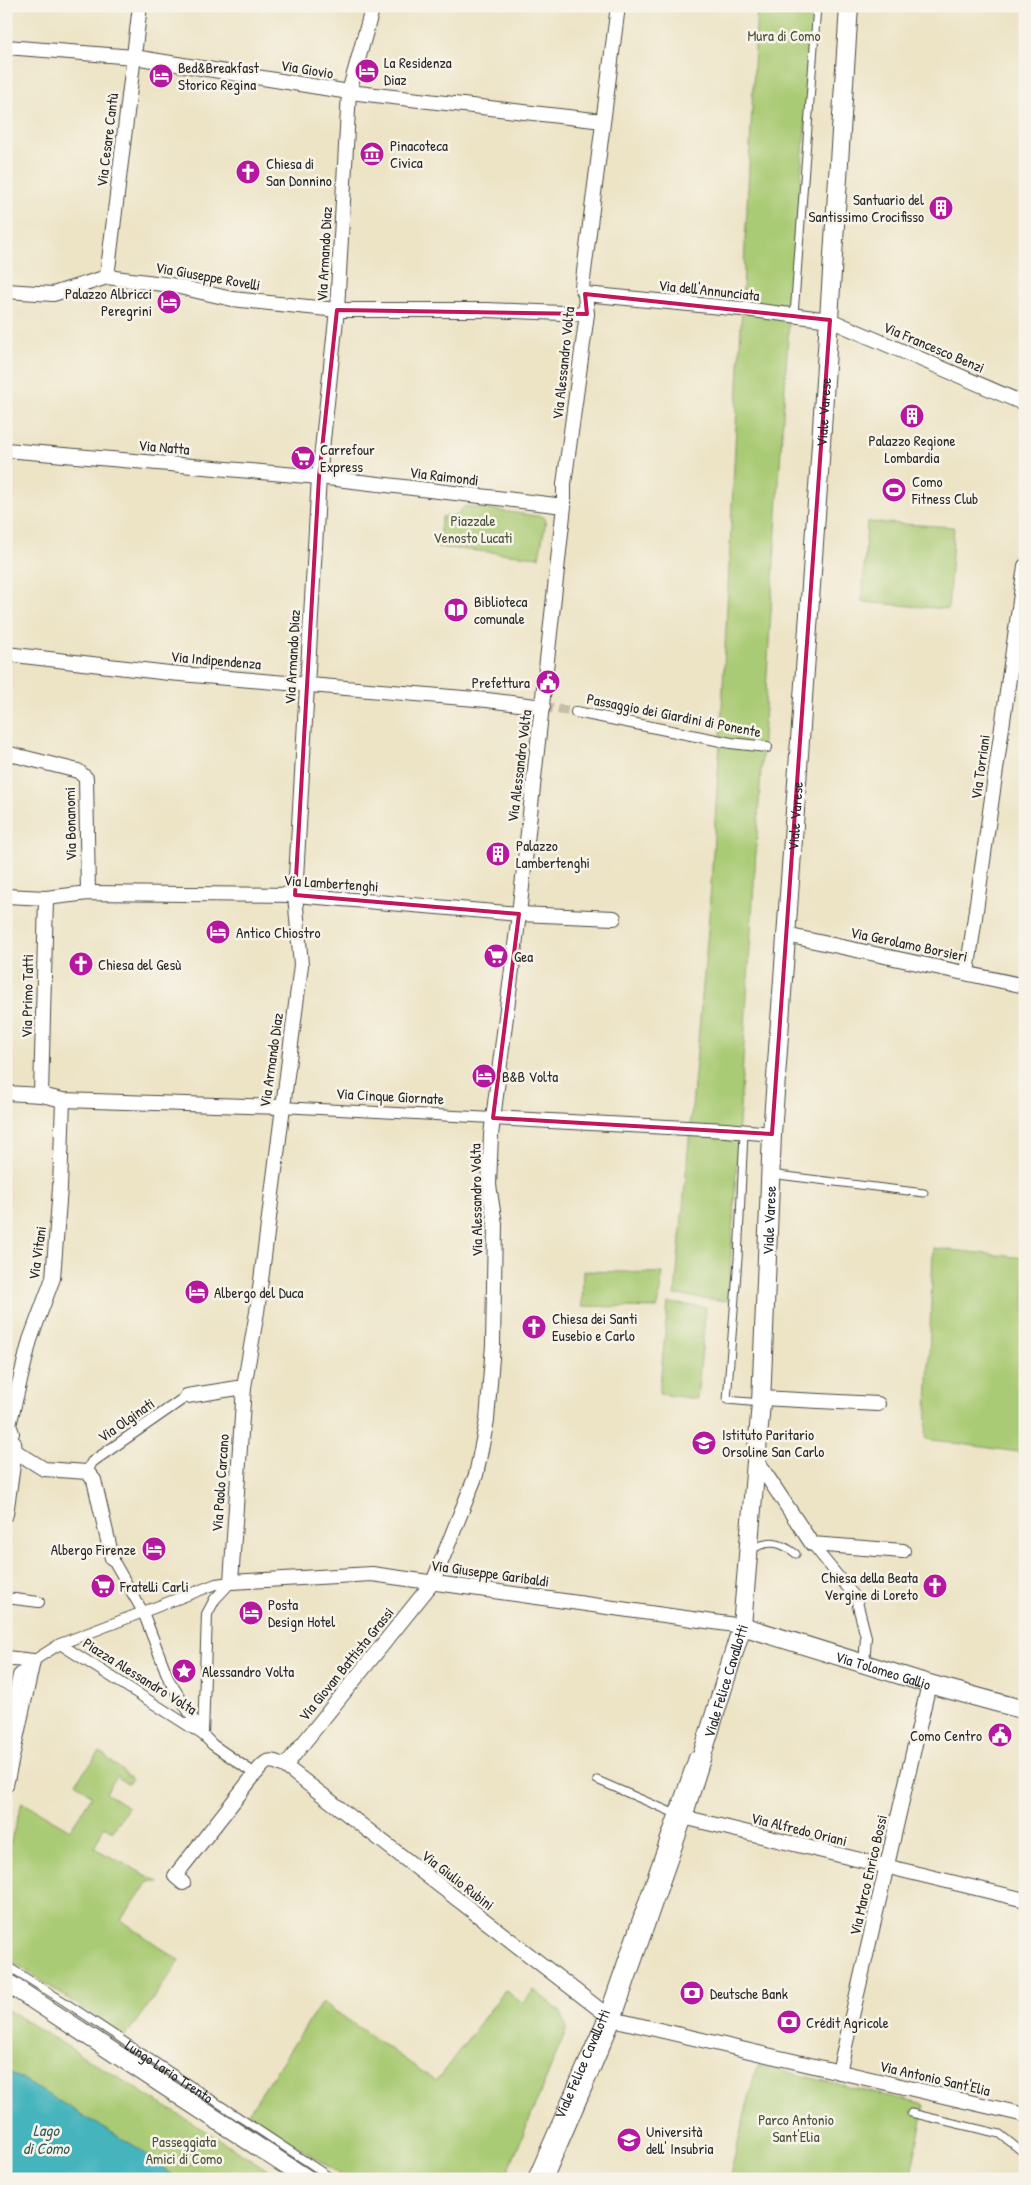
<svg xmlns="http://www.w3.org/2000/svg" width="1031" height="2185" viewBox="0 0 1031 2185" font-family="'Patrick Hand',sans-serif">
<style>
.green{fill:#aacb74;stroke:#6a7b50}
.water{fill:#45b4bd;stroke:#387074}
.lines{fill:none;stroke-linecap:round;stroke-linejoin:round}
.pedestrian-tunnel{stroke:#c6bfa7;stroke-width:10;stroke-dasharray:10 5;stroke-linecap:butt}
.service-casing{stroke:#484742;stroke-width:9}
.pedestrian-casing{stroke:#484742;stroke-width:12}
.minor-casing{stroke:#484742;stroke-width:16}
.tertiary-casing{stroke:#484742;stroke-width:20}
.service{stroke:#fff;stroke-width:7}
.pedestrian{stroke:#fff;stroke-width:10}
.minor{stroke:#fff;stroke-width:14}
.tertiary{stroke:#fff;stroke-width:18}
.marked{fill:none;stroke:#c2185b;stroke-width:4;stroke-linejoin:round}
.labels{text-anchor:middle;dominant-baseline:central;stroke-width:5;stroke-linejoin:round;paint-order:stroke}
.park-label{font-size:15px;fill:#4b533d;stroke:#f7f3e8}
.poi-label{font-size:15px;fill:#2b2b2b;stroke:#f7f3e8;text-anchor:start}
.street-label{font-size:15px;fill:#2b2b2b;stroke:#f7f3e8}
.water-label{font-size:16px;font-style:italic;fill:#345b5e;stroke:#f7f3e8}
</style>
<rect width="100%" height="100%" fill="#f7f3e8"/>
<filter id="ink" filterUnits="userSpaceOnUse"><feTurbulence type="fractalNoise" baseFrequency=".02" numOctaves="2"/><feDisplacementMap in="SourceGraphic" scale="10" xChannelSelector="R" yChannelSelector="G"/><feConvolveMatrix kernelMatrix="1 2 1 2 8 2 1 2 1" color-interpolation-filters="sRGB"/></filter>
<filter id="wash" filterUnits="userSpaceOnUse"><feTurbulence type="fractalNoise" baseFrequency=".0096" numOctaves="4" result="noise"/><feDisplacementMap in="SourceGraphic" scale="20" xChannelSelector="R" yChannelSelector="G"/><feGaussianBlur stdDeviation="1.12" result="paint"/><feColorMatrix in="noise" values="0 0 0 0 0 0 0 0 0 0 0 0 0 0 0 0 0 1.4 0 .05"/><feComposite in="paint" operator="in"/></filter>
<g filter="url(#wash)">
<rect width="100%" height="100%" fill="#ede4c6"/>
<g class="green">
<polygon points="757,6 815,6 789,321 728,1301 675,1295 708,930 721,727"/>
<polygon points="465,506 544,517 546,521 539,557 437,547 442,517 456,515"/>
<polygon points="867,522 954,527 948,609 862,602"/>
<polygon points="933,1248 1025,1258 1025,1453 926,1439"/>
<polygon points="583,1271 663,1273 657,1308 582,1306"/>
<polygon points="668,1303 706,1307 697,1399 659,1394"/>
<polygon points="100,1752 132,1779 128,1784 116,1776 106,1793 128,1807 113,1831 104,1826 94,1848 159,1882 148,1882 121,1920 180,1961 125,2037 6,1957 6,1858 22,1802 70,1830 92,1796 76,1782"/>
<polygon points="505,1990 523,2004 534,1990 561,2012 567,2028 505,2179 347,2179 248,2113 322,2002 436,2081"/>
<polygon points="6,2009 243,2154 281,2179 178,2179 138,2148 6,2070"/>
<polygon points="757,2065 925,2105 910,2179 729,2179"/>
</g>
<polygon class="water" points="6,2070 138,2148 178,2179 6,2179"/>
</g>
<g filter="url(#ink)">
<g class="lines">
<polyline class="pedestrian-tunnel" points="543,707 576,712"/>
<defs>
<g id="service">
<polyline points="794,315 817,6"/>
<polyline points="744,1133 738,1259 727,1400 761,1403"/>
<polyline points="770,1174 924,1193"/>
<path d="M751 1550C769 1539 781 1542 796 1554"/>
<polyline points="597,1780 678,1815"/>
<path id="s1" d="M6 1965 62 2000 333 2179"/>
<polyline points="911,2113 1000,2134 1025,2154"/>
<path id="s2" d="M531 2179 603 2015 693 1756"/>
<polyline points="967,2179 998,2179"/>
<polyline points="1019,2179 1025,2172"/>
</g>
<g id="pedestrian">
<polyline points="576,712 731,743 767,747"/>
<polyline points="281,1107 493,1118"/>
<polyline points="87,1472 92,1462 187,1396"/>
<polyline points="812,1544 856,1598 866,1637 864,1665"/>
<polyline points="112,1558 143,1612 169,1680 203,1735 213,1745 255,1774"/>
<polyline points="6,1598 39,1602"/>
<polyline points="60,1644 203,1735 207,1614 215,1599 231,1582"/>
<polyline points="6,1733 18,1675 33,1661 60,1644 216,1584 231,1582"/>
</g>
<g id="minor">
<polyline points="6,47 134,57 349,92 603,121"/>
<polyline points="107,277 140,6"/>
<polyline points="6,291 53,294 107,277 171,285 232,299 337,310 487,310 587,314"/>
<polyline points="585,294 752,310 830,320 1025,404"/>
<polyline points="6,450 319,477 564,506"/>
<polyline points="6,654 169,673 487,700 543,707"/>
<polyline points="6,753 78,771 86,778 88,893"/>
<polyline points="6,896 46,898 88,893 295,895 519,914 614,918"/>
<polyline points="786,935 1025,986"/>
<polyline points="967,973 1025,566"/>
<polyline points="6,1093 41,1095 63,1100 281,1107"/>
<polyline points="41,1095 46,898"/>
<polyline points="493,1118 726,1130 772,1134"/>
<polyline points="244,1387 231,1582 372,1574 742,1626"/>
<polyline points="187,1396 244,1387 257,1312 301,965 295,895 319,477 337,310 349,92 373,6"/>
<polyline points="761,1398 878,1404"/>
<polyline points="12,1433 9,1425 30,1340 53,1278 60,1188 63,1100"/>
<polyline points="15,1451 44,1469 87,1472 94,1480 112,1558"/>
<polyline points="757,1461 812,1544 903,1551"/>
<polyline points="6,1514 15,1451 14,1443"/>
<polyline points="6,1658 33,1661 6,1785"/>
<polyline points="285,1766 433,1582 476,1475 487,1420 493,1345 495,1224 489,1185 491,1135 519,914 564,506 564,484 587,314 585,294 582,287 618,6"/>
<polyline points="683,1817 1025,1900"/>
<path d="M183 1883 175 1876 255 1774C267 1760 267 1758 285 1766L612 2019 1025 2115"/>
<polyline points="839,2072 929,1684"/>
</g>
<g id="tertiary">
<path id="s3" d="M742 1626 929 1684 1025 1710"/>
<polyline points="6,1982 307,2179"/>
<path id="s4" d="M543 2179 612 2019 683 1817 742 1626 761 1403 772 1134 820 459 849 6"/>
</g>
</defs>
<use href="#service" class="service-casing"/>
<use href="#pedestrian" class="pedestrian-casing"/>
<use href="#minor" class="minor-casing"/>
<use href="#tertiary" class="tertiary-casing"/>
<use href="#service" class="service"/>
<use href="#pedestrian" class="pedestrian"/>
<use href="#minor" class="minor"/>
<use href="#tertiary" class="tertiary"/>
</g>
</g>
<path class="marked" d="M585 294 830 320 772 1134 493 1118 519 914 295 895 319 477 337 310 587 314Z"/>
<defs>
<symbol id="hotel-disc" viewBox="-11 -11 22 22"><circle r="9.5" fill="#b5179e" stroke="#f7f3e8"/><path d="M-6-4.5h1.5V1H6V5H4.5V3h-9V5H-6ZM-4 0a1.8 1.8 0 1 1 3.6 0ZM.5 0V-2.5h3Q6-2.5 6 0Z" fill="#fff"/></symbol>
<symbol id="museum-disc" viewBox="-11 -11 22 22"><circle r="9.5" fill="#b5179e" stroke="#f7f3e8"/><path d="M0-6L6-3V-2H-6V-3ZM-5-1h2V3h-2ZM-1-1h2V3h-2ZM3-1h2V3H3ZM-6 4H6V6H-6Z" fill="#fff"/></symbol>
<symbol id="church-disc" viewBox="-11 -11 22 22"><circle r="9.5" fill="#b5179e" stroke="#f7f3e8"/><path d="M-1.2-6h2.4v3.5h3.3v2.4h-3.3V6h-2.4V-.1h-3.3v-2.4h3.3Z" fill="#fff"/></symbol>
<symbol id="building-disc" viewBox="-11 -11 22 22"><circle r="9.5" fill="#b5179e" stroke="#f7f3e8"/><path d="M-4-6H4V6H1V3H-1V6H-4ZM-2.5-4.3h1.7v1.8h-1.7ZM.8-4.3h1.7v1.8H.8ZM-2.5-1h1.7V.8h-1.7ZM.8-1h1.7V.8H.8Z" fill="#fff"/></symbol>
<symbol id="supermarket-disc" viewBox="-11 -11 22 22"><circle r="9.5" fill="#b5179e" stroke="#f7f3e8"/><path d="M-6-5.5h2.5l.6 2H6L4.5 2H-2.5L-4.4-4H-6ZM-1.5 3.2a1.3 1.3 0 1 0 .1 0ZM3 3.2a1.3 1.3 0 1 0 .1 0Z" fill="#fff"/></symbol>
<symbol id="stadium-disc" viewBox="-11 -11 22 22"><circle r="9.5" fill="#b5179e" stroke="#f7f3e8"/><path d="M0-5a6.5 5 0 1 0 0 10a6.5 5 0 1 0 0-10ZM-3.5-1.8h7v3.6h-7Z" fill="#fff"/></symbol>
<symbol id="library-disc" viewBox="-11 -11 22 22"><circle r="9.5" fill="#b5179e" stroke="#f7f3e8"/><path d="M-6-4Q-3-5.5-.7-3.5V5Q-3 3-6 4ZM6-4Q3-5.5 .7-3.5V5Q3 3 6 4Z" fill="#fff"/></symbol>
<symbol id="civic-disc" viewBox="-11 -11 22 22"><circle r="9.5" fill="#b5179e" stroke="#f7f3e8"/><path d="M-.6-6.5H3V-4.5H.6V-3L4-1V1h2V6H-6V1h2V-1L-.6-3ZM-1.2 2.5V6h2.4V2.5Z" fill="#fff"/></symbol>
<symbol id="school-disc" viewBox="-11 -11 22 22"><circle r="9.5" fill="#b5179e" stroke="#f7f3e8"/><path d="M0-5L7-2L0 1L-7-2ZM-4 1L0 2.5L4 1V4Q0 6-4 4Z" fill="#fff"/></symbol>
<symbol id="sight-disc" viewBox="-11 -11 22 22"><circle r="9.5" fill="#b5179e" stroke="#f7f3e8"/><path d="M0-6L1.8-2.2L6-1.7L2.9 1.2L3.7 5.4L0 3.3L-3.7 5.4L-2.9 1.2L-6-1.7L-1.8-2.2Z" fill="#fff"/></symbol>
<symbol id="bank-disc" viewBox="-11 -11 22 22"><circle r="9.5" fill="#b5179e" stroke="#f7f3e8"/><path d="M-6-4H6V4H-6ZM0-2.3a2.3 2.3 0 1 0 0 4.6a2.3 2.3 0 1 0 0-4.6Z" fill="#fff"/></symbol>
<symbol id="university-disc" viewBox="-11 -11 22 22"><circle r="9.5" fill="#b5179e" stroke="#f7f3e8"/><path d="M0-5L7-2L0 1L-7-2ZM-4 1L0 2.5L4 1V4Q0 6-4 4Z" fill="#fff"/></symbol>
</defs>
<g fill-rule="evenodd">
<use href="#hotel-disc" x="353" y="57" width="28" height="28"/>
<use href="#hotel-disc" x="147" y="62" width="28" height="28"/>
<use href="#museum-disc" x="358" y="140" width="28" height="28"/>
<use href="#church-disc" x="234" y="158" width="28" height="28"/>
<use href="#building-disc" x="927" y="194" width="28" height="28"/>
<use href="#hotel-disc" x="155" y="288" width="28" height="28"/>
<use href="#building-disc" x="898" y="402" width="28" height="28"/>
<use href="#supermarket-disc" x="289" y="444" width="28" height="28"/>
<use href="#stadium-disc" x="880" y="476" width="28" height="28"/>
<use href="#library-disc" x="442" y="596" width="28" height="28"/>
<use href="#civic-disc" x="534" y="668" width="28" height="28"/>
<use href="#building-disc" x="484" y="840" width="28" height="28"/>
<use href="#hotel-disc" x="204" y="918" width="28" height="28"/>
<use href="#supermarket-disc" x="482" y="942" width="28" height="28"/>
<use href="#church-disc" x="67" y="950" width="28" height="28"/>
<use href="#hotel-disc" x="470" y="1062" width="28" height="28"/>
<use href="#hotel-disc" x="183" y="1278" width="28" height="28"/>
<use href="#church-disc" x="520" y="1313" width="28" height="28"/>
<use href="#school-disc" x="690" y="1429" width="28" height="28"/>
<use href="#hotel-disc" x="140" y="1535" width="28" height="28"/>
<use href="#supermarket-disc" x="89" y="1572" width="28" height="28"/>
<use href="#church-disc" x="921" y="1572" width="28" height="28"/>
<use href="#hotel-disc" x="237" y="1599" width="28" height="28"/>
<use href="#sight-disc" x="170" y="1657" width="28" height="28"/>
<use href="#civic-disc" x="986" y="1721" width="28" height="28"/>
<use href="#bank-disc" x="678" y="1979" width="28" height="28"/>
<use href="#bank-disc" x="775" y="2008" width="28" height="28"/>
<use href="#university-disc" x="615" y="2126" width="28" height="28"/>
</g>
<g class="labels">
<g class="park-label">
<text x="784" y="35">Mura di Como</text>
<text x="473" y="520">Piazzale<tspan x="473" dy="17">Venosto Lucati</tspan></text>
<text x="796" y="2119">Parco Antonio<tspan x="796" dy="17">Sant'Elia</tspan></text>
<text x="184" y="2141">Passeggiata<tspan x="184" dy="17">Amici di Como</tspan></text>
</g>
<g class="poi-label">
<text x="384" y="62">La Residenza<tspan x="384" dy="17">Diaz</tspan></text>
<text x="178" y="67">Bed&amp;Breakfast<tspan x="178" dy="17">Storico Regina</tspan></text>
<text x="390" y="145">Pinacoteca<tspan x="390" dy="17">Civica</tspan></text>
<text x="266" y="163">Chiesa di<tspan x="266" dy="17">San Donnino</tspan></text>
<text x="924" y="199" text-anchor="end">Santuario del<tspan x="924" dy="17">Santissimo Crocifisso</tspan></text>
<text x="152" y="293" text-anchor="end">Palazzo Albricci<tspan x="152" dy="17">Peregrini</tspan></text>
<text x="912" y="440" text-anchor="middle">Palazzo Regione<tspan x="912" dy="17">Lombardia</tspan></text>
<text x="320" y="449">Carrefour<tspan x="320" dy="17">Express</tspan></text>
<text x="912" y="481">Como<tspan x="912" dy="17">Fitness Club</tspan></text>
<text x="474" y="601">Biblioteca<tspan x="474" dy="17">comunale</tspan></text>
<text x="530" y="682" text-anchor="end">Prefettura</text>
<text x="516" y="845">Palazzo<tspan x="516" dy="17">Lambertenghi</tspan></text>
<text x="236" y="932">Antico Chiostro</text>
<text x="514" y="956">Gea</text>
<text x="98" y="964">Chiesa del Gesù</text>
<text x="502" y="1076">B&amp;B Volta</text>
<text x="214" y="1292">Albergo del Duca</text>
<text x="552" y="1318">Chiesa dei Santi<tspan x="552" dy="17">Eusebio e Carlo</tspan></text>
<text x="722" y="1434">Istituto Paritario<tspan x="722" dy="17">Orsoline San Carlo</tspan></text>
<text x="136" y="1549" text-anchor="end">Albergo Firenze</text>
<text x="918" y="1577" text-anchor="end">Chiesa della Beata<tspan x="918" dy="17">Vergine di Loreto</tspan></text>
<text x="120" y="1586">Fratelli Carli</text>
<text x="268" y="1604">Posta<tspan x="268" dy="17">Design Hotel</tspan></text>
<text x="202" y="1671">Alessandro Volta</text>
<text x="982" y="1735" text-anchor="end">Como Centro</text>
<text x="710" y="1993">Deutsche Bank</text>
<text x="806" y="2022">Crédit Agricole</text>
<text x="646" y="2131">Università<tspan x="646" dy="17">dell' Insubria</tspan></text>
</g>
<g class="street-label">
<text transform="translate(307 69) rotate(9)">Via Giovio</text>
<text transform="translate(107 140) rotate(-83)">Via Cesare Cantù</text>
<text transform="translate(324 254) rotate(-87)">Via Armando Diaz</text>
<text transform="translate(208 276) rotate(10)">Via Giuseppe Rovelli</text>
<text transform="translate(709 290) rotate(6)">Via dell'Annunciata</text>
<text transform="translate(934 347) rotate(23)">Via Francesco Benzi</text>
<text transform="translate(563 363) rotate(-84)">Via Alessandro Volta</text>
<text stroke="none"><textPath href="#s4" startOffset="1805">Viale Varese</textPath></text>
<text transform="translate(164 447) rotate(5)">Via Natta</text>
<text transform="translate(444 476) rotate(7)">Via Raimondi</text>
<text transform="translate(292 657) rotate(-87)">Via Armando Diaz</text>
<text transform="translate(216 660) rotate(5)">Via Indipendenza</text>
<text transform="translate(674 715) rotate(11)">Passaggio dei Giardini di Ponente</text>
<text transform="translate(519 766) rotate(-83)">Via Alessandro Volta</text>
<text transform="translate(980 767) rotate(-82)">Via Torriani</text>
<text stroke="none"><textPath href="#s4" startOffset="1400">Viale Varese</textPath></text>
<text transform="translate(70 824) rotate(-91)">Via Bonanomi</text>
<text transform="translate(331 883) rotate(4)">Via Lambertenghi</text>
<text transform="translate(909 944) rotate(12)">Via Gerolamo Borsieri</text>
<text transform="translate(27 996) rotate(-89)">Via Primo Tatti</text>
<text transform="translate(271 1060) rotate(-82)">Via Armando Diaz</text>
<text transform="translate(390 1096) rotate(3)">Via Cinque Giornate</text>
<text transform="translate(476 1200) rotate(-91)">Via Alessandro Volta</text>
<text stroke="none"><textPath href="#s4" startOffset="995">Viale Varese</textPath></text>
<text transform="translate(37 1253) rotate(-82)">Via Vitani</text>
<text transform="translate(126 1420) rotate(-35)">Via Olginati</text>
<text transform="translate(220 1483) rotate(-86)">Via Paolo Carcano</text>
<text transform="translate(490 1573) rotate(8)">Via Giuseppe Garibaldi</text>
<text transform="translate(346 1664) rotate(-51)">Via Giovan Battista Grassi</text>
<text stroke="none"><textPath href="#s3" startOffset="148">Via Tolomeo Gallio</textPath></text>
<text transform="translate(140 1676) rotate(32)">Piazza Alessandro Volta</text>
<text stroke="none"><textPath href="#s4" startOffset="531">Viale Felice Cavallotti</textPath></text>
<text transform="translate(799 1829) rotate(14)">Via Alfredo Oriani</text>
<text transform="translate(868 1875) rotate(-77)">Via Marco Enrico Bossi</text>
<text transform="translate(458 1880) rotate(38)">Via Giulio Rubini</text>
<text stroke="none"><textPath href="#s2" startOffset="126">Viale Felice Cavallotti</textPath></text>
<text stroke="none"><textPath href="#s1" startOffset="195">Lungo Lario Trento</textPath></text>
<text transform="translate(935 2078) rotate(13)">Via Antonio Sant'Elia</text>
</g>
<g class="water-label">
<text x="46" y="2130">Lago<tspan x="46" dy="18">di Como</tspan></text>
</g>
</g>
<rect width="1031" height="2185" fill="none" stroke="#f7f3e8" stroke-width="25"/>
</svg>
